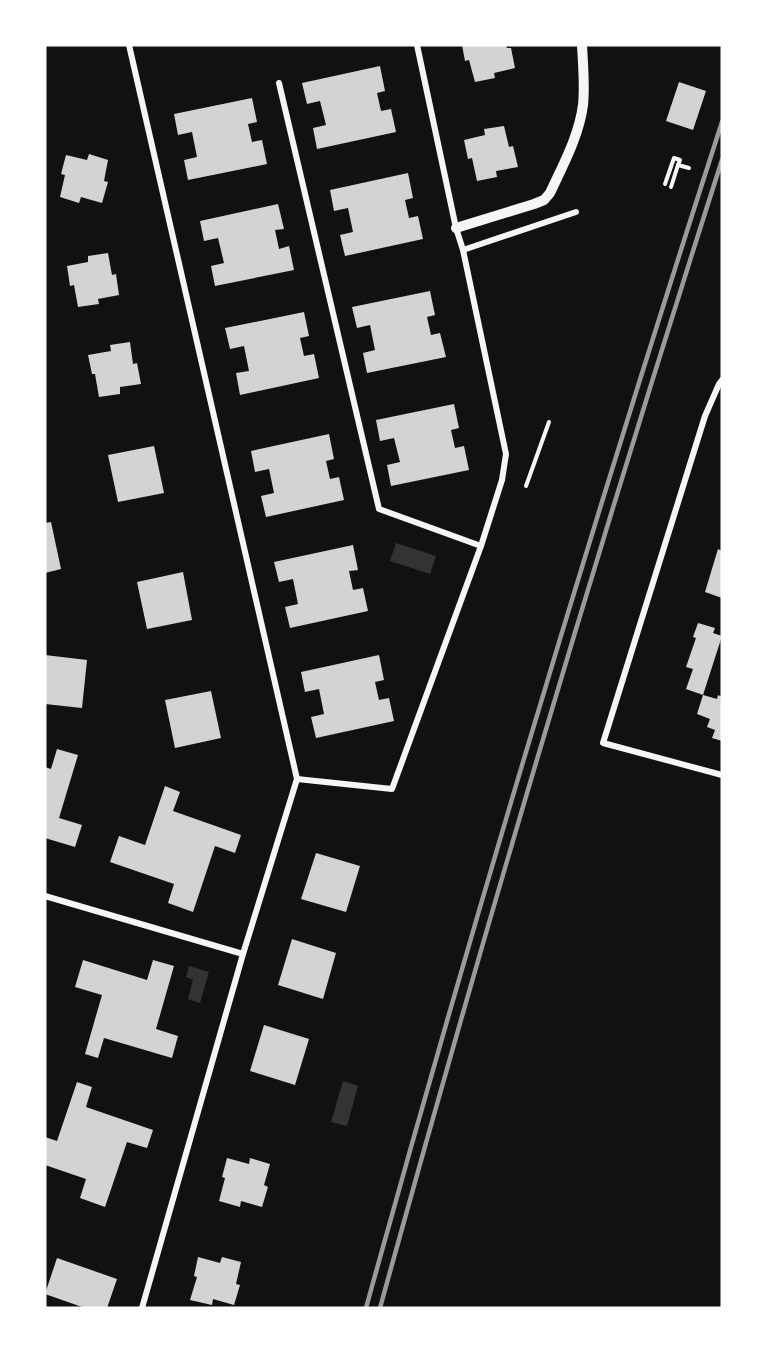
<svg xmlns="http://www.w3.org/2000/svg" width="767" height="1353" viewBox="0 0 767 1353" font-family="Lato,sans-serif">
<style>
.water{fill:#333}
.building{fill:#d3d3d3}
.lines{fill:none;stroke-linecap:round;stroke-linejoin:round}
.path{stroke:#f5f5f5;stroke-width:4}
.minor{stroke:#f5f5f5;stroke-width:6}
.tertiary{stroke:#f5f5f5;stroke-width:10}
.rail{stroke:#9a9a9a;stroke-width:4.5}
</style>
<rect width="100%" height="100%" fill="#111"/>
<g class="water">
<polygon points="396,543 436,556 430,574 390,561"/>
<polygon points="189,966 209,972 200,1003 188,999 193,980 186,977"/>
<polygon points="343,1081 358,1086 347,1126 331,1122"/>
</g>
<g class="building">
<polygon points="462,45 506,45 507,48 511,48 515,68 494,73 495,78 475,82 469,60 465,61"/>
<polygon points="380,66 385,91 377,93 381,111 391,109 396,132 317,149 313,128 326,125 320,101 307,104 302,83"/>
<polygon points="679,82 706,91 693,130 666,121"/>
<polygon points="252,98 257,122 248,124 252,142 262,140 267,164 188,180 184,160 197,157 192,132 178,135 174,114"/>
<polygon points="504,126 509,147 513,146 518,167 496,171 497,177 477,181 472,158 468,159 464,140 485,135 484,129"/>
<polygon points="89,154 108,160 104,181 108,182 102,203 81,197 79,203 60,197 65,175 61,174 66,155 87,160"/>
<polygon points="408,173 413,198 405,200 409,218 418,216 423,239 345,256 340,235 353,232 348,208 334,211 330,190"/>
<polygon points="278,204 284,229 275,230 279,249 289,246 294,270 215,286 211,266 224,263 218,238 204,241 200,221"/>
<polygon points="108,253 112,275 116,274 119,295 98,299 99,304 78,307 74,285 70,286 67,266 88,262 88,256"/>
<polygon points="430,291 435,315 427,317 431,335 440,333 446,357 367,373 363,353 375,350 370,325 357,328 352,307"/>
<polygon points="304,312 309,336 300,338 304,356 314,354 319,378 240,395 236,373 249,371 244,346 230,349 225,328"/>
<polygon points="130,342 133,364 137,363 141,384 120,387 120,394 99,397 95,374 92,374 88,355 111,351 110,345"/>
<polygon points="454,404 459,428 451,430 455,448 464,446 469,470 391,486 387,465 400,462 394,438 380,441 376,420"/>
<polygon points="329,434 334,459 326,461 330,479 339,477 344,500 266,517 261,496 274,493 269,469 255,472 251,451"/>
<polygon points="154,446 164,493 118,502 108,455"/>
<polygon points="51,522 61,569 45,573 45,523"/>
<polygon points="353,545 358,570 349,571 353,590 363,588 368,611 290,628 285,607 298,604 293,579 279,582 274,562"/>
<polygon points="718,549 722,551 722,598 705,592"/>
<polygon points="183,572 192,620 147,629 137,582"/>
<polygon points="698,623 715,628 713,633 722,636 703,695 686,689 693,669 686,667 696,638 693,637"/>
<polygon points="45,655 87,660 82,708 45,704"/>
<polygon points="379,655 384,680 375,682 379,700 389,698 394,721 316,738 311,717 324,714 319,689 305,692 301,672"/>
<polygon points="211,691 221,738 175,748 165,700"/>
<polygon points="703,695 717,699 718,695 722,697 722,741 712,738 715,730 707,727 710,719 697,714"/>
<polygon points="57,749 78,755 59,818 82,825 75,847 45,838 45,767 51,769"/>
<polygon points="165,786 180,792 173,811 241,835 235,853 215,846 193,912 168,903 174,884 110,862 119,836 145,845"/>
<polygon points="316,853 360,866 346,912 301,899"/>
<polygon points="292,939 336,953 323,999 278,985"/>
<polygon points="83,960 147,980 153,960 174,966 156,1029 178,1036 172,1058 104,1038 98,1058 85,1054 102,995 75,987"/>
<polygon points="264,1025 309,1039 295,1085 250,1071"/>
<polygon points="77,1082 92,1087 86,1107 153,1130 147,1148 127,1142 105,1207 80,1198 86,1179 45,1165 45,1137 57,1141"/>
<polygon points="227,1158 249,1164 250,1158 270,1164 264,1185 268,1187 262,1207 241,1201 240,1207 219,1201 225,1178 222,1177"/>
<polygon points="198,1257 220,1263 222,1257 241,1262 236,1284 240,1285 234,1305 213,1299 212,1305 190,1300 197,1277 194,1276"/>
<polygon points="57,1258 117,1279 107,1308 85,1308 45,1294"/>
</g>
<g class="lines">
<g class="path">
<polyline points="665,184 674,158 680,160 678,165"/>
<polyline points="671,187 678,165 689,168"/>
<polyline points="526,486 549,422"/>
</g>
<g class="minor">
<polyline points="129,45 297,779 243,954 142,1308"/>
<polyline points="279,83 379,509 481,546"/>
<polyline points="463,250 576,212"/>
<polyline points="722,380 719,384 705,416 603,743 722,775"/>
<polyline points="297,779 392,789 481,546 502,480 506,454 463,250 456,228 417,45"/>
<polyline points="45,896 243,954"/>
</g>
<path class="tertiary" d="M456 228 534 204 544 200 550 193C563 165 579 136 583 105 585 86 583 65 582 45"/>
<g class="rail">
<path d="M366 1308C476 910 595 515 722 122"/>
<path d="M380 1308C486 923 600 541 722 160"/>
</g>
</g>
<rect width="767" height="1353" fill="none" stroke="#ffffff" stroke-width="93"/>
</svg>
